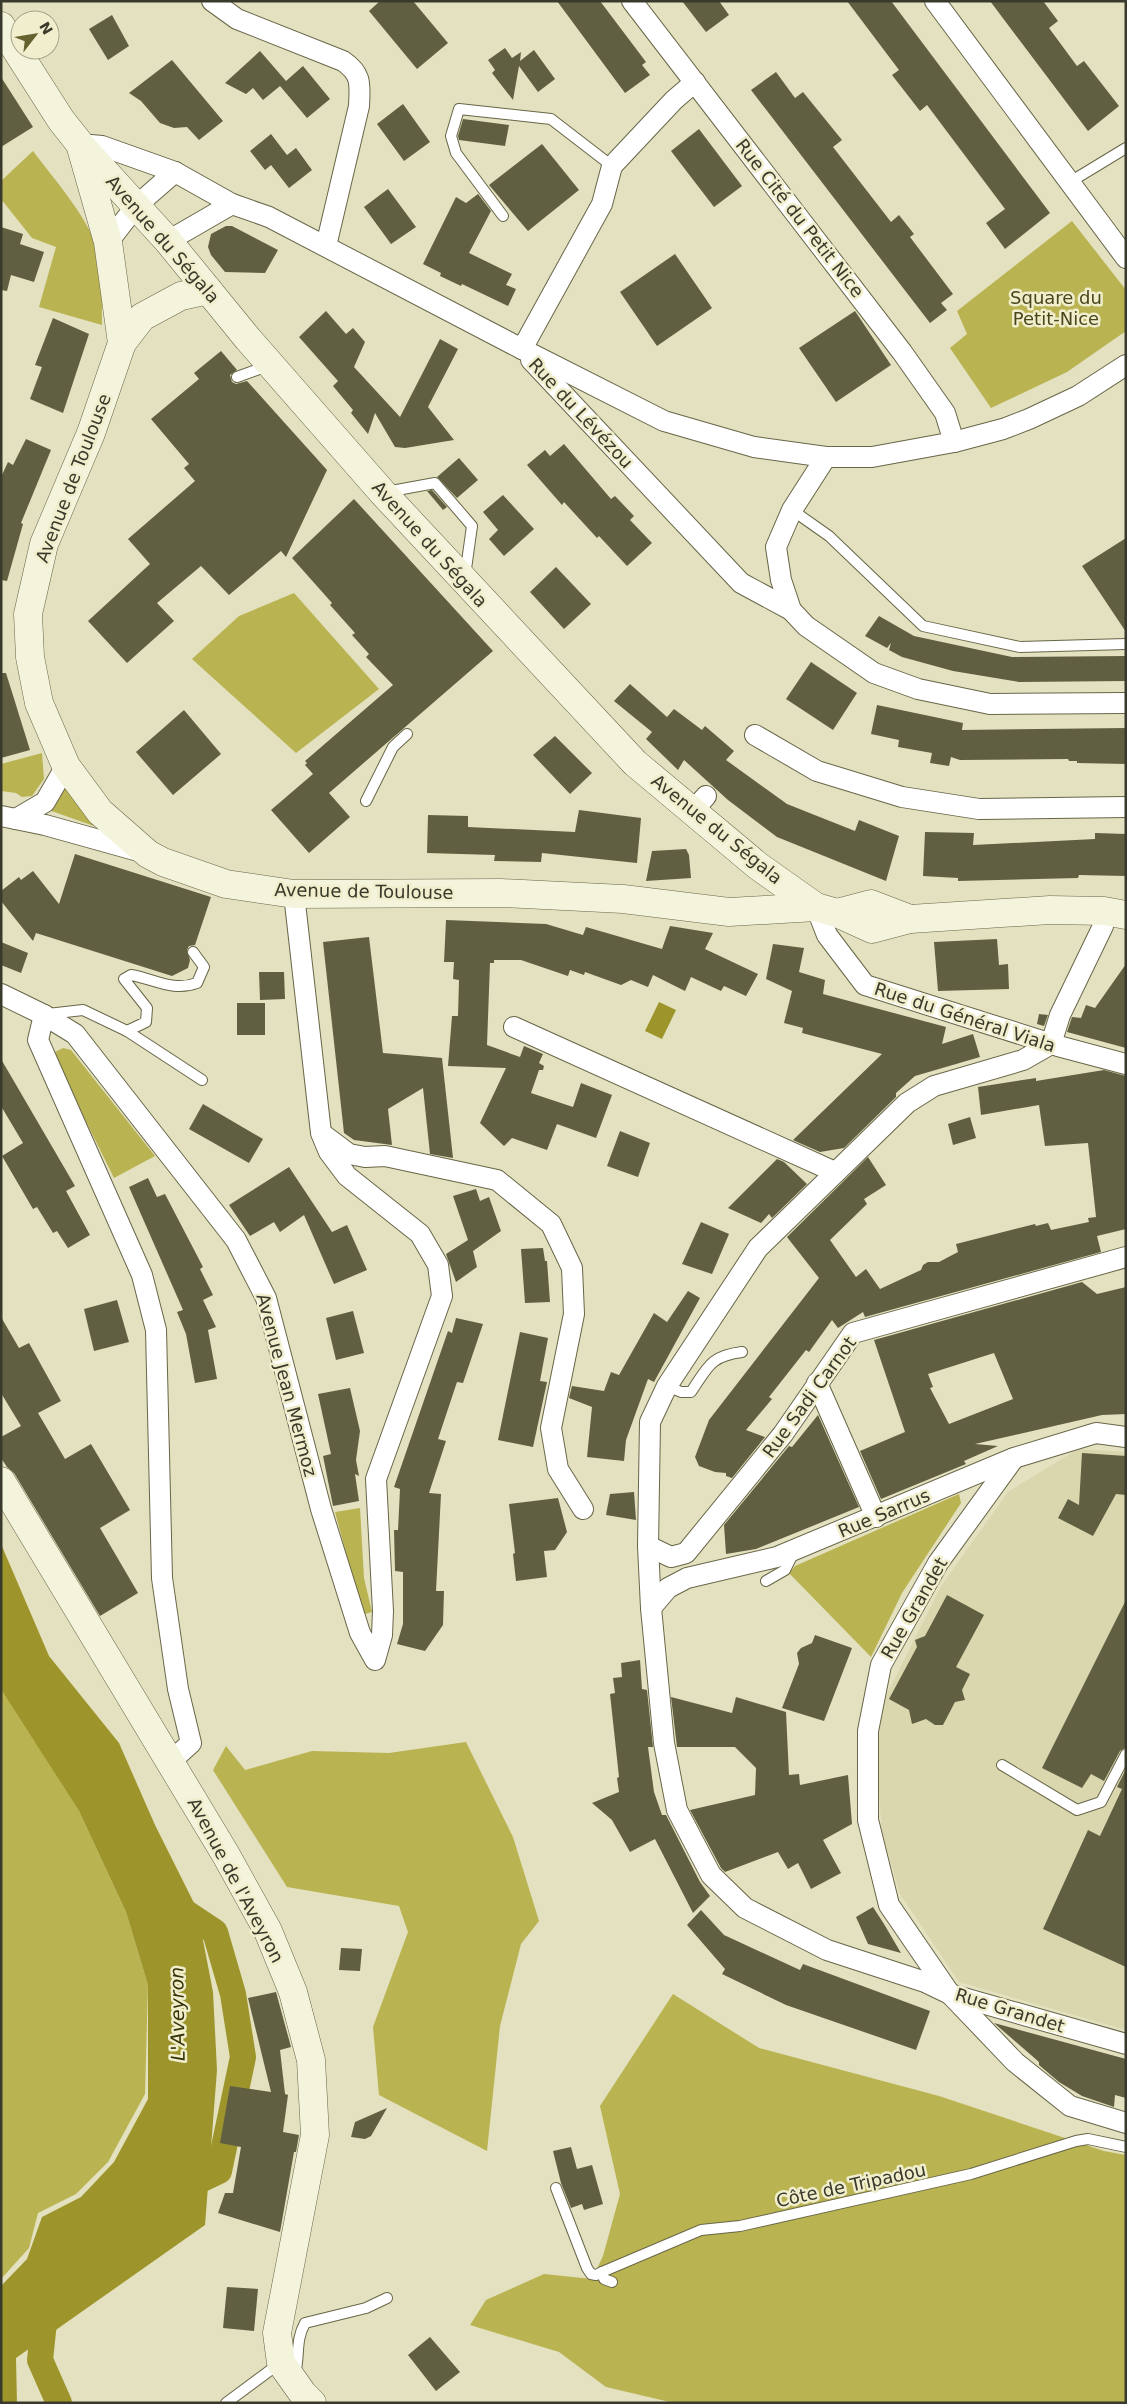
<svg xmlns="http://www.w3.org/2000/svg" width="1127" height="2404" viewBox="0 0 1127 2404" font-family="'DejaVu Sans',sans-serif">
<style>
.built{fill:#dad7ae}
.green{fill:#bab351}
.water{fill:#9d952b}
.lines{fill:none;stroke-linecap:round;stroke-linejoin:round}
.canal{stroke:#9d952b;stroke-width:26}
.building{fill:#615f42;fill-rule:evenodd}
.lane-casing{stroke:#686648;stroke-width:12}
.street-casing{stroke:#686648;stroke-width:22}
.secondary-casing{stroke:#686648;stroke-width:29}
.lane{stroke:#fff;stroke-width:10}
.street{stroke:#fff;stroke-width:20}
.secondary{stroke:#f4f3dc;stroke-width:28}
.labels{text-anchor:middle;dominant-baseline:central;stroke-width:5;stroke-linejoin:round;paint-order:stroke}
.street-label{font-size:18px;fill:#3a3a2c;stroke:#f0eecc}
.park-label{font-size:18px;fill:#4a461c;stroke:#f0eecc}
.water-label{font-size:19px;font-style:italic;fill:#363306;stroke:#f0eecc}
</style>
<rect width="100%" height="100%" fill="#e3e1bf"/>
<polygon class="built" points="1078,1449 1126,1452 1126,2030 959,1982 900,1894 882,1833 877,1768 880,1722 885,1698 941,1586 1008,1492"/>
<g class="green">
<path d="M33 151C53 178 87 216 97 248 105 271 101 301 102 325L39 307 56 247 32 238 1 199V181Z"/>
<polygon points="1072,221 1126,290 1126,331 1067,372 991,408 950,348 967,334 957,311"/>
<polygon points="294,593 379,689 296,753 192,659 239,616"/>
<polygon points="42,753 44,779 32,796 22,797 16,793 1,791 1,764"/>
<polygon points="68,784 108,831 46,809"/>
<polygon points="63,1048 71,1050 155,1156 114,1178 57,1063 55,1052"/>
<polygon points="959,1494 961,1503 902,1593 871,1657 789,1573 795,1566"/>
<polygon points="360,1508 364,1578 372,1612 365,1614 352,1575 335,1512"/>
<polygon points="1,1687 79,1811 126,1912 148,1985 145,2094 108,2162 76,2194 38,2213 29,2248 1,2279"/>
<polygon points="466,1742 513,1837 539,1921 521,1944 500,2026 487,2151 379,2095 373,2027 408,1932 399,1906 287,1887 213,1770 226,1746 245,1770 312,1751 389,1753"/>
<polygon points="673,1994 759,2048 939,2096 1104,2151 1126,2155 1126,2403 674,2403 606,2387 559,2352 470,2325 486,2300 544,2274 592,2279 603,2256 620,2194 600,2106"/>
</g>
<g class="water">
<polygon points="659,1002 676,1010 662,1039 645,1031"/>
<polygon points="1,1544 49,1656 119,1743 155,1825 197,1909 213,1992 217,2070 205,2225 16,2358 17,2403 1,2403 1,2286 27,2259 42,2217 81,2197 114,2162 148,2099 148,1985 126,1912 79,1811 1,1689"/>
</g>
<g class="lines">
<g class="canal">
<polyline points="170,1902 215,1932 233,1994 243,2057 219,2171 177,2191"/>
<polyline points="46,2303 40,2360 59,2403"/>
</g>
</g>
<g class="building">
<polygon points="380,1 413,1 448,43 417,69 369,11"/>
<polygon points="557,1 600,1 646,62 642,65 650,75 625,93"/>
<polygon points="682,1 719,1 729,15 706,32"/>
<polygon points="847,1 891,1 1050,213 1005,249 986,223 1005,209 927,105 920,111 892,75 899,70"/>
<polygon points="990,1 1043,1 1058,21 1049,28 1077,66 1084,61 1119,106 1088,131"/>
<polygon points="112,15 129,46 108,60 89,29"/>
<polygon points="505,48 512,58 521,52 520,61 534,50 555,79 538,92 519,66 513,100 492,73 495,70 488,60"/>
<polygon points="260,51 286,81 303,66 330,99 307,118 280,86 263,100 253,88 246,94 225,83"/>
<polygon points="172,60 223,121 199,140 187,127 174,128 160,123 141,101 129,93"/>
<polygon points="776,72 795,98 803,92 842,140 833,147 891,222 899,215 914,234 910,237 953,294 941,303 947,310 930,323 751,90"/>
<polygon points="1,77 33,127 1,147"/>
<polygon points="403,104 430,142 404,161 377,124"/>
<polygon points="463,119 509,125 505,146 459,140 458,136"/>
<polygon points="699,129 742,186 714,207 671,151"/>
<polygon points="271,134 287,155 296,148 312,170 289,188 271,165 265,170 250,151"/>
<polygon points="542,144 579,190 528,231 489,185"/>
<polygon points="388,189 416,227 391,244 364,207"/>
<polygon points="478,194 491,211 469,253 512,274 506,285 516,289 508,306 462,284 461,286 440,276 441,273 423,264 456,197 466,203"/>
<polygon points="226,226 232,226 278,250 265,273 225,272 211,255 208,247 211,234"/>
<polygon points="1,227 23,234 20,244 44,252 34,282 11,275 7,291 1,290"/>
<polygon points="675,254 712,308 657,346 620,292"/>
<polygon points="326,311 346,334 353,328 365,342 354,367 400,417 440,339 458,349 428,407 454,440 405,448 395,447 375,413 368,434 351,413 353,410 333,386 338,381 299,337"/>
<polygon points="855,311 891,365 836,402 799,348"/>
<polygon points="53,318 89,334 63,413 30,399 42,367 35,365"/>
<polygon points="221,351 237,370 230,375 232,382 236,384 247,381 327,470 286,557 281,551 229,595 201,566 157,603 174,621 127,663 88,621 150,564 128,539 195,481 184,468 189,464 151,419 199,379 194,373"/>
<polygon points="26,439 51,450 21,523 23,524 7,581 1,580 1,477 8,462 13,465"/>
<polygon points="564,444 611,499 615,496 634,516 630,520 652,543 627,566 599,536 597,538 564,502 562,505 527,465 545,450 550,456"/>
<polygon points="459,458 478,480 457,498 437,477"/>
<polygon points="432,490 447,507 443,510 427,491"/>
<polygon points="503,495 534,529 504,556 489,539 498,530 483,512"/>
<polygon points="354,499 493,651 329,793 350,817 309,853 271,810 313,774 305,765 307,763 305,761 393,685 366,657 369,654 352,635 355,633 330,605 332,603 292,558"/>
<polygon points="1126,538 1126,632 1082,566"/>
<polygon points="556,567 591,604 564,629 530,592"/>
<polygon points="879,616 914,636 1012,657 1126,656 1126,681 1019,682 953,671 902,657 889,650 891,643 887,648 865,636"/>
<polygon points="811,662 857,693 833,730 786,699"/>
<polygon points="1,673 6,673 30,750 1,758"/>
<polygon points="630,684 667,717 674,709 702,730 705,726 734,751 726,760 787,804 855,831 859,820 899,836 886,881 777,837 728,800 684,760 678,770 646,739 652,732 614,701"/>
<polygon points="877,705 963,723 962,730 1126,728 1126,764 1077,763 1077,761 1069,761 1068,759 960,760 951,757 949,766 930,763 932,753 898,747 899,740 871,734"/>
<polygon points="184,710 221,754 173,795 136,752"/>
<polygon points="555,736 592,773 570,794 533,755"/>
<polygon points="579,810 641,818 637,863 542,853 541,862 494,861 495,855 427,853 428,815 468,816 468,827 575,832"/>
<polygon points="925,832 974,833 973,845 1095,839 1095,833 1126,834 1126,876 1079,875 1078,878 958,881 958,878 923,876"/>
<polygon points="686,849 689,855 691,878 646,881 652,851"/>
<polygon points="75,854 211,897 195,945 189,946 187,950 190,960 188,968 172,976 36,933 33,941 1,901 1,891 19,877 21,880 33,871 59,904"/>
<polygon points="446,920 546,924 583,935 586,927 662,949 670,926 713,933 705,949 758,974 746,996 724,986 721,991 691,977 685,991 653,975 648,987 631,980 621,985 585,972 584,975 570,970 568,976 521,960 494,960 494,963 490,963 487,1045 520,1057 524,1046 543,1054 539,1063 544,1066 543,1070 539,1070 531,1093 573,1107 581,1083 612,1095 596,1138 557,1124 547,1150 512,1138 504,1146 480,1123 506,1068 448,1066 452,1016 458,1016 459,980 453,979 454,962 444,962"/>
<polygon points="369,937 383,1053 442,1058 453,1158 430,1154 423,1088 388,1109 392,1145 354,1140 344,1133 323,942"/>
<polygon points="997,939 999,965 1008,964 1009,989 938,991 934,942"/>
<polygon points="1,942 28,953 21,973 1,965"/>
<polygon points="773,944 804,948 799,972 825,980 823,994 946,1027 942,1044 973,1034 980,1057 915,1076 896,1093 896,1097 844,1148 820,1152 795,1141 793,1140 882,1054 802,1033 803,1028 784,1023 792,991 766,979"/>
<polygon points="1126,964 1126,1048 1067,1032 1072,1017 1081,1018 1086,1005 1095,1008"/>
<polygon points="259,972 284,972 285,999 260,1000"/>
<rect x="237" y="1003" width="28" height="32"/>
<polygon points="1039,1014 1048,1015 1044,1026 1037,1024"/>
<polygon points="1,1059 75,1186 66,1191 90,1235 68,1248 57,1231 53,1233 37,1207 33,1209 2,1156 23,1143 1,1106"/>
<polygon points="1104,1070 1126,1076 1126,1229 1097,1236 1101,1252 865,1317 863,1312 838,1328 832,1320 809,1352 806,1350 769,1397 772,1399 746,1430 765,1437 732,1478 726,1476 726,1473 715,1472 699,1466 695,1457 709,1420 819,1278 787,1237 868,1157 886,1185 864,1199 867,1204 830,1240 856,1277 866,1269 880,1289 921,1270 923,1265 928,1262 939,1262 958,1252 956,1244 1035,1224 1036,1226 1048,1223 1051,1230 1089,1222 1088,1218 1096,1217 1088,1143 1045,1146 1039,1105 981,1115 978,1087 1036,1078 1036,1081"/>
<polygon points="203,1104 263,1139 249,1163 189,1129"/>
<polygon points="970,1117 976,1138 953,1145 948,1124"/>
<polygon points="620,1131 650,1143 638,1177 607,1166"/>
<polygon points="777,1159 784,1162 807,1184 772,1218 769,1214 761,1223 728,1208"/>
<polygon points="289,1167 332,1232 347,1225 367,1270 334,1284 304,1215 280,1232 274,1222 250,1236 229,1205"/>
<polygon points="148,1178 157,1197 165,1194 203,1267 200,1269 213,1295 203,1300 216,1327 208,1330 217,1379 195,1383 186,1334 177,1312 183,1310 129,1187"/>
<polygon points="476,1189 480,1201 489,1197 501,1231 473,1251 477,1267 456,1282 446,1254 468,1240 453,1196"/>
<polygon points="701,1222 729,1234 712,1274 682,1264"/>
<polygon points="543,1248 545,1261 547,1261 550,1302 525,1303 521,1249"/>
<path d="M1082 1282 1097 1294 1126 1287V1414L1102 1415 975 1444 998 1446 964 1461 966 1464 881 1499 860 1451 905 1432 874 1340ZM994 1353 1013 1399 949 1424 930 1388 933 1387 928 1374Z"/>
<polygon points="688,1291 700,1298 654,1382 648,1379 626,1440 624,1461 587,1457 592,1407 569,1398 572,1386 604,1391 611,1372 619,1375 654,1313 667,1322"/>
<polygon points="117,1300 129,1342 94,1351 84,1309"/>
<polygon points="353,1311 364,1353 336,1360 326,1318"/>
<polygon points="1,1317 19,1348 29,1343 61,1401 38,1413 65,1459 91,1444 130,1510 100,1528 138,1593 100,1616 14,1473 7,1467 1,1458 1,1437 21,1426 1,1393"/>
<polygon points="456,1318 483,1324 463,1383 457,1382 438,1439 446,1441 429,1493 441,1494 436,1591 444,1591 443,1625 425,1651 397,1644 403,1624 403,1572 395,1571 394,1530 398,1530 400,1489 394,1487 448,1331 452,1333"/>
<polygon points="520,1332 548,1338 540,1381 547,1382 533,1447 498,1440"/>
<polygon points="350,1388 360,1431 356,1460 359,1476 355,1474 359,1501 333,1506 323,1456 331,1454 318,1394"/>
<polygon points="818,1415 859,1507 756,1549 726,1554 724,1525 789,1446 792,1447"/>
<polygon points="1082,1453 1126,1456 1126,1495 1116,1494 1093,1536 1058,1518 1068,1499 1079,1505"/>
<polygon points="634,1492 636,1520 606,1515 610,1494"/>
<polygon points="558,1498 567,1532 555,1550 544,1551 547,1577 516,1581 513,1554 515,1553 509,1504"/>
<polygon points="947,1595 984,1615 956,1667 970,1674 962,1690 965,1700 955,1702 943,1725 935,1725 926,1719 912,1724 909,1710 889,1699 917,1647 915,1640 925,1636"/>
<polygon points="1126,1600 1126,1747 1120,1751 1104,1781 1091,1774 1082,1788 1042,1768"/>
<polygon points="815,1635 852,1648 824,1721 782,1708 799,1664 797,1653 801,1648 812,1643"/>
<polygon points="640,1660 642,1689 647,1690 653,1747 648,1747 654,1792 662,1815 666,1815 700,1882 710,1896 693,1913 655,1839 630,1852 612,1820 592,1803 619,1792 617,1778 619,1777 610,1694 615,1693 613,1678 622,1677 621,1663"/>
<polygon points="671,1697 732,1713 736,1697 786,1712 789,1775 799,1774 800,1785 848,1775 852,1824 823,1840 841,1873 811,1889 798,1863 788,1869 778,1852 725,1872 721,1868 690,1810 755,1795 756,1768 735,1747 677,1747"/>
<polygon points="1126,1769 1126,1967 1043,1929 1088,1830 1100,1836 1122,1789 1117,1787"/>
<polygon points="873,1907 884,1924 901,1953 868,1944 856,1917"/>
<polygon points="701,1910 724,1935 800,1970 803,1964 930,2011 916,2050 786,2005 722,1974 725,1969 687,1925"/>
<polygon points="341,1948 362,1949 360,1971 339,1970"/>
<polygon points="276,1992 291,2047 280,2050 285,2094 288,2095 283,2132 299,2135 296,2152 294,2152 280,2232 218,2213 225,2193 233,2193 241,2147 220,2143 230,2086 271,2092 248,1998"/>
<polygon points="994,2023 1126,2059 1126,2098 1115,2095 1114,2107 1082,2096 1059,2082 1039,2065 1039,2062"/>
<polygon points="387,2108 371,2136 365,2139 351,2137 355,2122"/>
<polygon points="571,2147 577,2169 592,2165 603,2204 584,2210 582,2204 571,2208 561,2183 553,2151"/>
<polygon points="227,2287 258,2289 254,2331 223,2328"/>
<polygon points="430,2337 460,2372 436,2391 408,2355"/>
</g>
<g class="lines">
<defs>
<g id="lane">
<polyline points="1070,182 1126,148"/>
<polyline points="503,216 456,153 451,136 459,109 551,119 612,166"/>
<polyline points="237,377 270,365"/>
<polyline points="386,492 435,483 472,526 465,576"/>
<polyline points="792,510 829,536 923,626 1020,647 1126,644"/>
<polyline points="366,801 393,747 407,734"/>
<polyline points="48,1014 83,1010 127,1031 202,1080"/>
<path d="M127 1031 146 1022 147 1008 124 979 131 975C155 979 173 992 197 983L204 967 193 952"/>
<path d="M667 1386 681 1392H691C708 1367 710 1356 742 1352"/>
<polyline points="766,1581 785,1570 794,1552"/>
<polyline points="1002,1765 1077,1810 1101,1802 1126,1754"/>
<polyline points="556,2188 587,2268 591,2274 596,2275 602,2272"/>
<polyline points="612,2282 604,2279 602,2272 701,2230 740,2226 971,2174 1076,2141 1088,2139 1126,2147"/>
<path d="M295 2374C300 2355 295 2341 305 2323L366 2308 387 2298"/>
<polyline points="226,2403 280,2363"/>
</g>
<g id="street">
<path d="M212 1 237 19 343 61C362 74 360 84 359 106L326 246"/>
<polyline points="632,1 902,352 945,413 954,442"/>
<polyline points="935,1 1126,258"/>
<polyline points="80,144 102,146 175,172 232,204 269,217 522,349 664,421 754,447 826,457 872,457 954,442 1003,429 1029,419 1078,396 1126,365"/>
<polyline points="168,241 232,204"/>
<polyline points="108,242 136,206 175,172"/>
<polyline points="522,349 602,204 612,166 674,100 695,82"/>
<polyline points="531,360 741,583 791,610"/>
<polyline points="826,457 792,510 776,547 781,580 791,610 806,626 874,673 918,689 990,704 1126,703"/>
<polyline points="755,735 817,771 902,797 979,809 1126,807"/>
<polyline points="693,811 706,796"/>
<polyline points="1,816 45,825 142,852"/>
<polyline points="16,819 45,802 66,766"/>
<polyline points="816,907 827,935 865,985 1058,1046 1126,1064"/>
<polyline points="1104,911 1103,926 1060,1015 1051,1044 1023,1060 934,1086 907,1103 758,1248 667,1386 650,1422 648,1546 651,1608 664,1743 677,1810 711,1875 745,1908 827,1950 925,1982 950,1994 1126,2044"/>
<polyline points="1,994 44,1015 75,1034 236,1240 266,1298 321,1509 360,1633 375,1660 382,1635 383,1611 376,1479 442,1296 438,1265 420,1234 347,1176 329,1152 321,1133 294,894"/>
<polyline points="44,1015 38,1040 142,1275 156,1330 162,1578 178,1689 191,1743 170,1762"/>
<polyline points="514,1027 835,1172"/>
<polyline points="325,1136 349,1154 365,1157 385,1156 497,1180 551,1224 572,1268 574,1314 551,1428 558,1469 583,1509"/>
<polyline points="817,1383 876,1517"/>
<polyline points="1014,1458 938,1563 881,1665 868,1731 868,1820 889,1905 950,1994 1015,2062 1070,2106 1126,2123"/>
<polyline points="648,1546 671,1557 686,1553 783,1434 853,1333 1126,1257"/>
<polyline points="651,1608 668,1588 687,1578 777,1557 1014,1458 1096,1433 1126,1437"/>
</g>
<g id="secondary">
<polyline points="1,26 61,120 80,144 108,242 122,343 91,433 44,544 28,614 30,657 39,703 66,766 100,812 148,854 163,862 226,884 294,894 501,893 623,899 729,912 816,907 837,913 872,929 910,919 1050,910 1104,911 1126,915"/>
<polyline points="84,149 168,241 248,339 383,493 635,763 758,866 816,907"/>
<polyline points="122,343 142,317 181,296 208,290"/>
<polyline points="837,913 871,904 910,919"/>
<polyline points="1,1481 226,1855 268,1931 293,1992 311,2060 315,2135 277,2333 281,2363 303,2394 312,2403"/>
</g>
</defs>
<use href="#lane" class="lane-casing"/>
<use href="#street" class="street-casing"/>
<use href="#secondary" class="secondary-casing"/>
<use href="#lane" class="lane"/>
<use href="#street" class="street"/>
<use href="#secondary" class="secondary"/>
</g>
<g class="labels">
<g class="street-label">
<text transform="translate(800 218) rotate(52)">Rue Cité du Petit Nice</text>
<text transform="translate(163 239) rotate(49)">Avenue du Ségala</text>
<text transform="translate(581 413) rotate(47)">Rue du Lévézou</text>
<text transform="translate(73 478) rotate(-69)">Avenue de Toulouse</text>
<text transform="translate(430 544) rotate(48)">Avenue du Ségala</text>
<text transform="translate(717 829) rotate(39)">Avenue du Ségala</text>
<text transform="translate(364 891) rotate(1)">Avenue de Toulouse</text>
<text transform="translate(965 1017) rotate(18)">Rue du Général Viala</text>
<text transform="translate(287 1385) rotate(75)">Avenue Jean Mermoz</text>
<text transform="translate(809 1397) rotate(-54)">Rue Sadi Carnot</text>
<text transform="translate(884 1513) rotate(-23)">Rue Sarrus</text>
<text transform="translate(914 1608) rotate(-60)">Rue Grandet</text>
<text transform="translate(236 1880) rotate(62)">Avenue de l'Aveyron</text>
<text transform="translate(1010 2010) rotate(17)">Rue Grandet</text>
<text transform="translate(851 2185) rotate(-12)">Côte de Tripadou</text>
</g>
<g class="park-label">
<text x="1056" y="297">Square du<tspan x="1056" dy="21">Petit-Nice</tspan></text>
</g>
<g class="water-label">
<text transform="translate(177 2014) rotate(-91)">L'Aveyron</text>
</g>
</g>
<rect width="1127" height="2404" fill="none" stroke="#3a3a2c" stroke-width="5"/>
<g transform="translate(35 35) rotate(59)"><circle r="24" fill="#f0eecc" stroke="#a7a68c"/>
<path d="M0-4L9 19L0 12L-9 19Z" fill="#66622f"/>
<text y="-8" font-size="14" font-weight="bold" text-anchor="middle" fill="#3a3a2c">N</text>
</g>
</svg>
